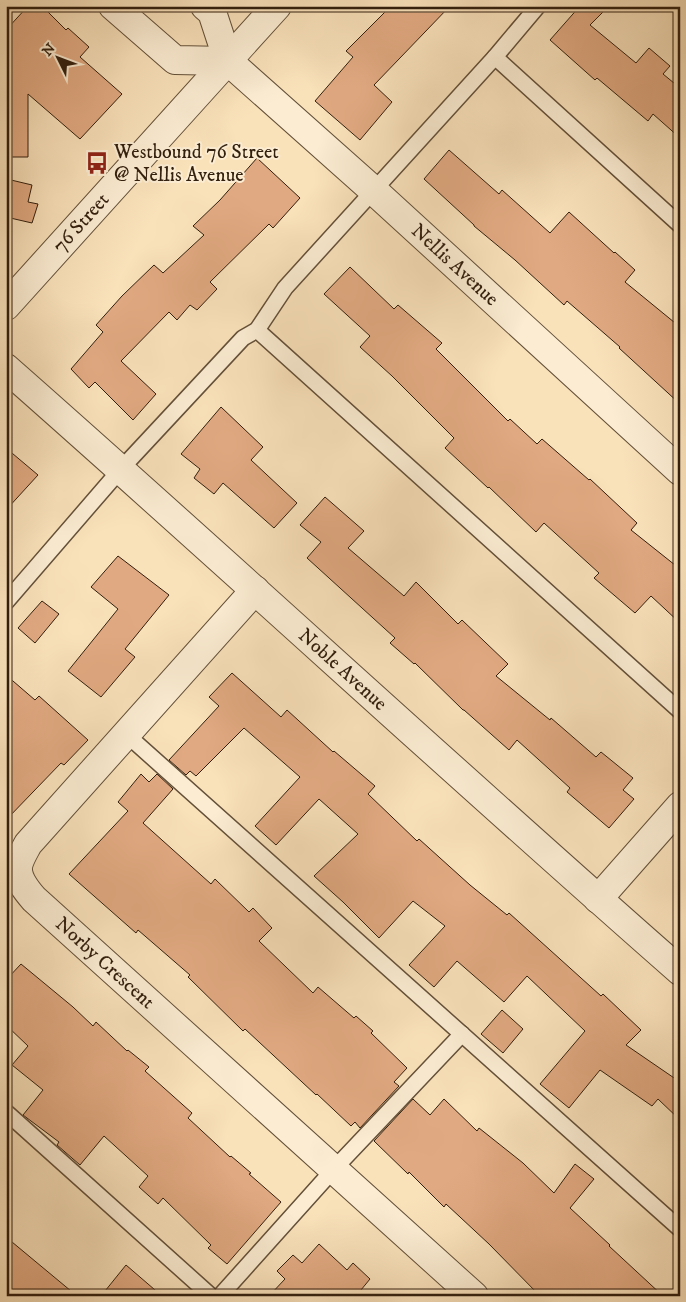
<svg xmlns="http://www.w3.org/2000/svg" width="686" height="1302" viewBox="0 0 686 1302" font-family="'IM FELL DW Pica',serif">
<style>
.building{fill:#e1a981;stroke:#321f0e}
.lines{fill:none;stroke-linecap:round;stroke-linejoin:round}
.service-casing{stroke:#645039;stroke-width:18}
.minor-casing{stroke:#645039;stroke-width:30}
.tertiary-casing{stroke:#645039;stroke-width:30}
.service{stroke:#fbecd2;stroke-width:15}
.minor{stroke:#fbecd2;stroke-width:28}
.tertiary{stroke:#fbecd2;stroke-width:28}
.labels{text-anchor:middle;dominant-baseline:central;stroke-width:4;stroke-linejoin:round;paint-order:stroke}
.poi-label{font-size:20px;fill:#321f0e;stroke:#fbecd2;text-anchor:start}
.street-label{font-size:20px;fill:#321f0e;stroke:#fbecd2}
</style>
<rect width="100%" height="100%" fill="#f9e1ba"/>
<filter id="stains"><feTurbulence type="fractalNoise" baseFrequency=".004" numOctaves="4"/><feColorMatrix values="0 0 0 0 .2 0 0 0 0 .09 0 0 0 0 .02 0 0 0 .5 -.17"/></filter>
<radialGradient id="worn" r=".72"><stop offset=".6" stop-color="#630" stop-opacity="0"/><stop offset="1" stop-color="#630" stop-opacity=".3"/></radialGradient>
<g class="building">
<polygon points="28,6 42,6 66,30 68,28 89,47 80,57 122,94 80,139 28,94 28,157 6,157 6,30"/>
<polygon points="391,6 450,6 374,85 392,102 360,140 315,101 353,57 346,51"/>
<polygon points="580,6 609,6 590,25 636,63 649,48 670,66 663,74 680,88 680,138 653,114 648,121 597,78 595,80 550,40"/>
<polygon points="449,150 499,194 502,190 550,233 569,212 614,253 615,252 635,270 625,282 680,327 680,404 619,348 620,347 567,301 564,305 515,260 474,226 474,225 424,179"/>
<polygon points="257,158 300,198 273,228 269,224 210,282 217,289 197,310 190,305 177,320 169,312 121,361 156,394 133,420 95,382 89,388 71,369 103,332 96,325 122,296 154,265 163,273 204,235 193,226 220,200"/>
<polygon points="11,180 32,185 28,202 38,204 32,223 6,217 6,202"/>
<polygon points="350,267 394,309 398,305 442,343 436,349 508,421 510,419 537,444 542,439 589,480 590,479 637,523 631,530 680,569 680,623 651,596 635,613 594,578 599,573 544,523 536,532 489,487 488,488 445,448 454,438 392,376 360,347 370,336 324,294"/>
<polygon points="221,407 263,447 251,460 297,503 274,528 223,483 214,494 194,478 200,469 181,454"/>
<polygon points="6,448 38,475 6,510"/>
<polygon points="325,497 364,531 348,548 404,596 416,582 458,624 462,620 508,664 496,676 550,720 551,718 596,757 601,752 633,778 623,790 634,799 609,828 567,792 570,788 517,740 509,750 464,710 463,710 415,663 414,664 390,643 395,638 307,558 321,542 300,525"/>
<polygon points="118,556 169,595 125,649 135,657 101,697 68,671 118,609 91,587"/>
<polygon points="42,601 59,614 35,643 18,628"/>
<polygon points="232,673 281,717 287,710 333,752 334,751 375,786 368,794 417,841 419,839 470,885 507,915 509,913 601,996 603,994 641,1030 626,1045 680,1082 680,1120 658,1099 652,1106 600,1070 569,1108 540,1084 585,1031 527,976 504,1002 457,961 434,987 409,965 445,926 413,901 379,938 343,902 314,876 358,834 319,799 276,845 255,826 300,777 244,728 196,776 190,771 186,775 169,760 219,706 209,697"/>
<polygon points="6,675 35,700 39,696 88,740 64,765 61,763 6,820"/>
<polygon points="141,774 149,782 157,774 173,789 143,823 211,884 215,879 249,912 253,908 272,928 259,941 313,993 318,987 354,1018 356,1016 373,1031 371,1033 407,1068 394,1082 399,1086 360,1128 355,1122 351,1126 317,1094 316,1095 245,1029 243,1031 188,977 190,975 138,930 136,933 69,874 128,811 118,802"/>
<polygon points="21,964 73,1007 93,1026 96,1022 127,1051 128,1050 149,1067 145,1071 192,1113 188,1118 230,1157 231,1156 251,1173 249,1174 281,1202 227,1264 208,1248 211,1245 163,1198 158,1204 139,1187 148,1176 104,1136 80,1165 57,1145 59,1142 23,1115 43,1090 12,1065 28,1046 6,1025 6,980"/>
<polygon points="502,1010 523,1029 503,1053 481,1034"/>
<polygon points="413,1099 430,1115 444,1099 477,1131 479,1128 523,1163 554,1193 575,1164 594,1179 570,1208 610,1245 609,1246 663,1296 540,1296 489,1244 446,1204 444,1207 409,1172 408,1174 374,1141"/>
<polygon points="6,1237 77,1296 6,1296"/>
<polygon points="319,1244 347,1270 353,1263 370,1279 356,1296 269,1296 285,1279 277,1271 293,1255 302,1263"/>
<polygon points="126,1265 162,1296 101,1296"/>
</g>
<g class="lines">
<defs>
<g id="service">
<polyline points="495,57 680,225"/>
<polyline points="257,330 680,711"/>
<polyline points="6,602 121,469 243,338 257,330 285,288 495,57 538,6"/>
<polyline points="126,734 680,1229"/>
<polyline points="6,1112 211,1296"/>
<polyline points="220,1296 334,1169 462,1034"/>
</g>
<g id="minor">
<polyline points="113,6 175,60 228,61"/>
<polyline points="205,6 212,12 228,61"/>
<path id="s1" d="M228 61 373 190 680 471"/>
<path id="s2" d="M6 368C232 567 453 772 680 971"/>
<path id="s3" d="M255 590 28 844C25 850 19 859 18 867 17 879 27 891 34 899L474 1296"/>
<polyline points="598,899 680,806"/>
</g>
<g id="tertiary">
<path id="s4" d="M6 306 277 6"/>
</g>
</defs>
<use href="#service" class="service-casing"/>
<use href="#minor" class="minor-casing"/>
<use href="#tertiary" class="tertiary-casing"/>
<use href="#service" class="service"/>
<use href="#minor" class="minor"/>
<use href="#tertiary" class="tertiary"/>
</g>
<defs>
<symbol id="bus-bare" viewBox="-9 -9 18 18"><path d="M-5-6H5V4H4V6H2V4H-2V6H-4V4H-5ZM-3.5-4V0h7V-4ZM-3.5 1.2v1.5H-2V1.2ZM2 1.2v1.5H3.5V1.2Z" fill="#8f2418" stroke="#fbecd2" stroke-width="2.5" paint-order="stroke"/></symbol>
</defs>
<g fill-rule="evenodd">
<use href="#bus-bare" x="81" y="147" width="32" height="32"/>
</g>
<g class="labels">
<g class="poi-label">
<text x="114" y="152">Westbound 76 Street<tspan x="114" dy="23">@ Nellis Avenue</tspan></text>
</g>
<g class="street-label">
<text stroke="none"><textPath href="#s4" startOffset="112">76 Street</textPath></text>
<text stroke="none"><textPath href="#s1" startOffset="305">Nellis Avenue</textPath></text>
<text stroke="none"><textPath href="#s2" startOffset="452">Noble Avenue</textPath></text>
<text stroke="none"><textPath href="#s3" startOffset="498">Norby Crescent</textPath></text>
</g>
</g>
<rect width="686" height="1302" fill="none" stroke="#f9e1ba" stroke-width="25"/>
<rect x="8" y="8" width="671" height="1287" fill="none" stroke="#321f0e" stroke-width="2.5"/>
<rect x="12" y="12" width="661" height="1277" fill="none" stroke="#321f0e"/>
<g transform="translate(58 58) rotate(312)" stroke="#fbecd2" stroke-width="4" paint-order="stroke">
<path d="M0-4L9 19L0 12L-9 19Z" fill="#321f0e"/>
<text y="-8" font-size="14" font-weight="bold" text-anchor="middle" fill="#321f0e">N</text>
</g>
<rect width="100%" height="100%" filter="url(#stains)"/>
<rect width="100%" height="100%" fill="url(#worn)"/>
</svg>
